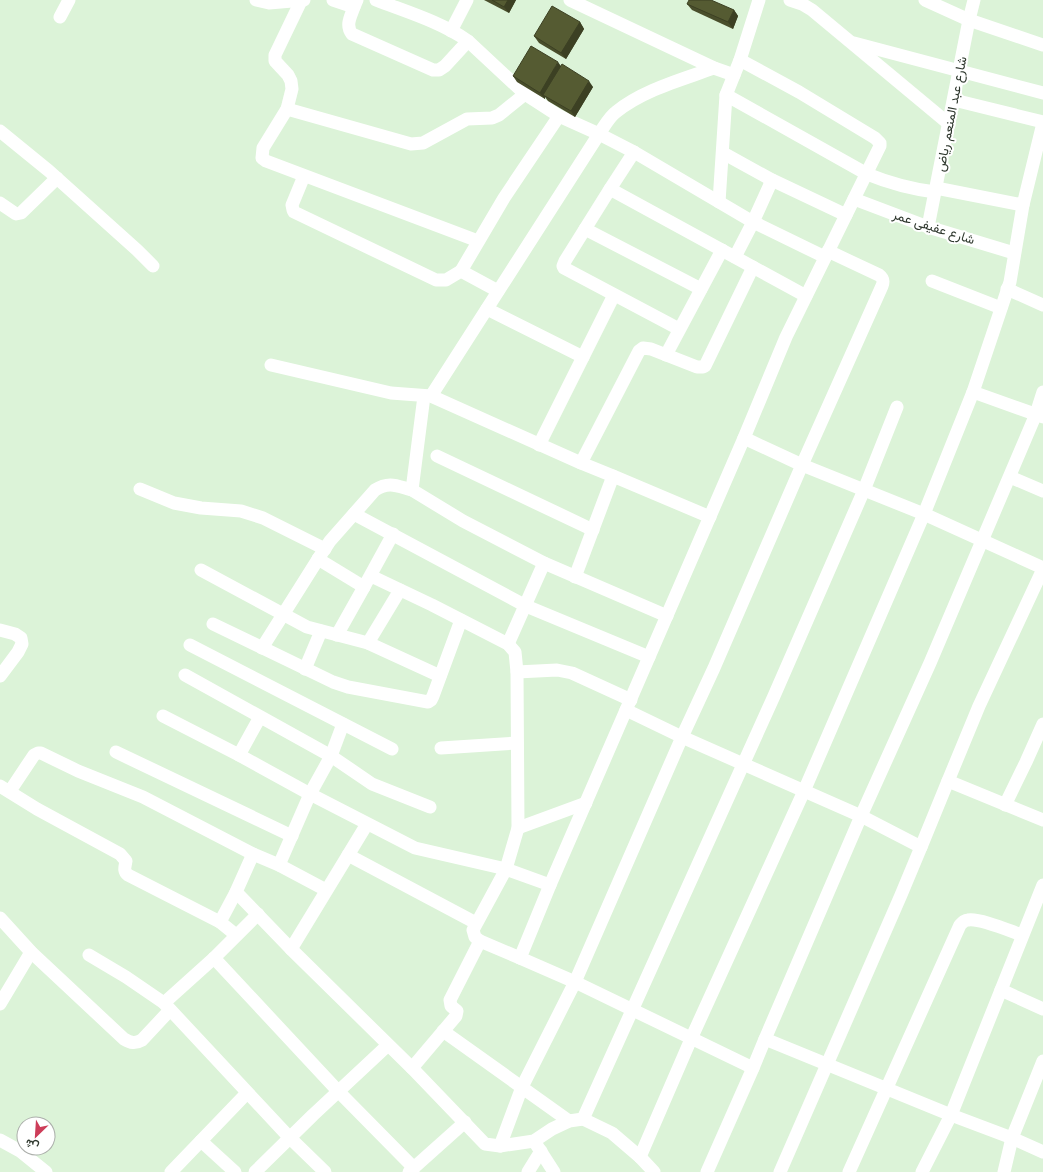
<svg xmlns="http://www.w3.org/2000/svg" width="1043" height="1172" viewBox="0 0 1043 1172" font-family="Poppins,Vazirmatn,sans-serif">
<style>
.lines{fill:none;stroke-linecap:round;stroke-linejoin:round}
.street{stroke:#fff;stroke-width:13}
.wall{fill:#494e2b}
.shaded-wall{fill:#3c4023}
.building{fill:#555b32;stroke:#3c4023}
.labels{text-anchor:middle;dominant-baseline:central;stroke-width:4;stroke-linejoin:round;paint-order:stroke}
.street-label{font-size:13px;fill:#2f382e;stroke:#fff}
</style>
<rect width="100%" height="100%" fill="#dcf3d8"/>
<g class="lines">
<g class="street">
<polyline points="256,0 269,3 304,0"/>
<polyline points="333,0 354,7 357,0"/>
<path d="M376 0C407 12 441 22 468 41L525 94 559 116 599 134 634 152 753 222 825 257"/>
<polyline points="570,0 714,68 734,75"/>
<polyline points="790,0 802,4 812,10 949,124"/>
<polyline points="925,0 969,20 1043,45"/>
<polyline points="301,1 275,55 275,61 288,75 291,81 292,89 287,109 263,148 262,158 266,161 478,241"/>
<path d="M354 7C351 16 345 25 352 34L433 70H439L445 66 468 41"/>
<polyline points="60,17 69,0"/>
<polyline points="451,31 467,0"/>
<polyline points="854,43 1043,93"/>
<polyline points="740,60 799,92 875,138 880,143 880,146 786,337 744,438 626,710 682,737 861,816 921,847 948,781 1043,820"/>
<path d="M726 95 867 174C889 183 911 189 935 192"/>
<polyline points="954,100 1043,122"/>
<polyline points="287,109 411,144 423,143 467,119 492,118 499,115 525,94"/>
<polyline points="0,131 49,171 137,250 153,266"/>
<polyline points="634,152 610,189 565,261 563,266 564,268 679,329"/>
<polyline points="723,153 772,180 846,215"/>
<polyline points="304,176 292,205 293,210 294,212 436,280 446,280 461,271"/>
<polyline points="936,188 1023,205"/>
<polyline points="610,189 806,296"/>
<polyline points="854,199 928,227 1014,253"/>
<polyline points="719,202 726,95 740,60 759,0"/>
<polyline points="0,203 16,214 21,213 57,178"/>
<polyline points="928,227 969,20 974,0"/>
<polyline points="585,229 701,289"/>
<polyline points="735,257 753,222 772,180"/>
<polyline points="932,281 1001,308"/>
<polyline points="1007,289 1043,305"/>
<polyline points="498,291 461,271 504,198 559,116"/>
<polyline points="487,309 583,357"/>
<polyline points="666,355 722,250"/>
<polyline points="271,365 391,393 431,396 581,463 613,476"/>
<polyline points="973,392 1043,417"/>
<polyline points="424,396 412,490 463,521 544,563 667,616"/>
<path d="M431 396 599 134C604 127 609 117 616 112 643 90 681 80 714 68"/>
<polyline points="744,438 802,465 924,514 1043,568"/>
<polyline points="539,445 614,295"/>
<polyline points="437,456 593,530"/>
<polyline points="581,463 639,351 643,348 651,349 697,367 703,367 705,366 753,267"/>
<polyline points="1010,477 1043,491"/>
<polyline points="140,489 174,503 201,508 241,511 263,518 325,549"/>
<polyline points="354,514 526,606 649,657"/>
<polyline points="318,559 364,587 393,534"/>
<polyline points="201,570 307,627 368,643 440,676"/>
<polyline points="371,576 432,605 508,644 515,652 517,672 518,828 506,869 473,930 475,937 480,941 520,958"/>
<polyline points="575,577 613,476 710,517"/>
<polyline points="213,624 333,682 348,687 428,702 431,700 433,696 461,620"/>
<polyline points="0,630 15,634 21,638 22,644 18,652 0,676"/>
<polyline points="337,635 364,587"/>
<polyline points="368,643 400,590"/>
<polyline points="508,644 544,563"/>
<polyline points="190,645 392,749"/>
<path d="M262 648 320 556 330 541 375 490C389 481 397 486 412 490"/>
<polyline points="305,669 321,631"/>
<polyline points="517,672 557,670 572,673 631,700"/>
<polyline points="185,675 331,756 372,784 430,807"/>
<polyline points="626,710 550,885 520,958 575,982 753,1068 765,1039 951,1115 1012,1138 1043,1061"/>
<polyline points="163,716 239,755 310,794 415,848 506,869 550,885"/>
<polyline points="441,748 517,743"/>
<polyline points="116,752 292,836"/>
<polyline points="239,755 260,717"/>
<polyline points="948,781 979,706 1043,569"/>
<path d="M0 786 37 809 120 854 126 861C125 867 123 871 128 875L220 922 236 935"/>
<polyline points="10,791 34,755 38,753 41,753 78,771 143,797 253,854 279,865 326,890"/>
<polyline points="1005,805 1026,762 1043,724"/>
<polyline points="518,828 586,803"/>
<polyline points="253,854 236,892 291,949 412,1068 485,1144 500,1146 534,1141 552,1129 569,1121 583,1119 612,1133 640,1157 654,1172"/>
<polyline points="348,855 476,923"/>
<polyline points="279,865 310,794 331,756 343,724"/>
<path d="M0 918 31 952 124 1039C131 1043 135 1044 142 1040L170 1010"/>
<polyline points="220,922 236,892"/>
<polyline points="291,949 367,824"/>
<polyline points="89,955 126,977 164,1003 289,1137 325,1172"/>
<polyline points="214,958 338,1091 414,1168"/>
<polyline points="1001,990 1043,1009"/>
<polyline points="164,1003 214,958 258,914"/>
<polyline points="0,1004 31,952"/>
<polyline points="443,1031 569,1121"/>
<polyline points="765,1039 861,816 930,663 1036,414 1043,392"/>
<polyline points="412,1068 456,1016 457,1011 451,1006 450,1000 480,941"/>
<polyline points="583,1119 774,696 864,490 897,407"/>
<polyline points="0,1140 20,1151 46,1172"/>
<polyline points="201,1141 235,1172"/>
<polyline points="534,1141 554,1172"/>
<path d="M500 1146 522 1087 575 982 682 737 714 668 802 465 882 286C884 281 883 278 879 275L828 251"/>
<polyline points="640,1157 691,1039 804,791 924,514 973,392 1010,282 1023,205 1043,123"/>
<polyline points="171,1172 247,1093"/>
<polyline points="255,1172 313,1115 388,1045"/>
<polyline points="409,1172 465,1122"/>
<polyline points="528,1172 541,1151"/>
<polyline points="707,1172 753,1068"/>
<polyline points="780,1172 901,895 921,847"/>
<path d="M849 1172 960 925C963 922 965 920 968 920 980 918 1010 931 1022 935"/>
<polyline points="922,1172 951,1115 1043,885"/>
<polyline points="1004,1172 1012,1138 1043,1152"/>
</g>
</g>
<g class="wall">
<polygon points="484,0 516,0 509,13"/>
<polygon points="687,4 734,10 738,16 733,29 692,10"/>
<polygon points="580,22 584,29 566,59 539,43 534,36"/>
<polygon points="561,66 593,87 575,117 548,101 545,97 545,99 517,82 513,76"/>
</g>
<g class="shaded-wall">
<polygon points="508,0 516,0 509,13 504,7"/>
<polygon points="734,10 738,16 733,29 728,22"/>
<polygon points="580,22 584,29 566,59 561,53"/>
<polygon points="558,62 563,69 543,95 545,97 545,99 540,93"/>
<polygon points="589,81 593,87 575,117 571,111"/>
</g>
<g class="building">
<polygon points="492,0 508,0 504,7"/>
<polygon points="689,0 711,0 734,10 728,22 687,4"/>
<polygon points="552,6 580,22 561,53 534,36"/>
<polygon points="531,46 558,62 540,93 513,76"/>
<polygon points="562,64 589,81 571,111 543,95"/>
</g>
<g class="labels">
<g class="street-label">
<text transform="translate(951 114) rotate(-79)">شارع عبد المنعم رياض</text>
<text transform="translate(934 227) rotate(18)">شارع عفيفى عمر</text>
</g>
</g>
<g transform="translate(36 1136) rotate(205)"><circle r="19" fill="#ffffff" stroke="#acafab"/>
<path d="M0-3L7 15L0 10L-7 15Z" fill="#cd3d59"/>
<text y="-6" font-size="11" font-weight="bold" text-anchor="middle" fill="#2f382e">ش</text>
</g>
</svg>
